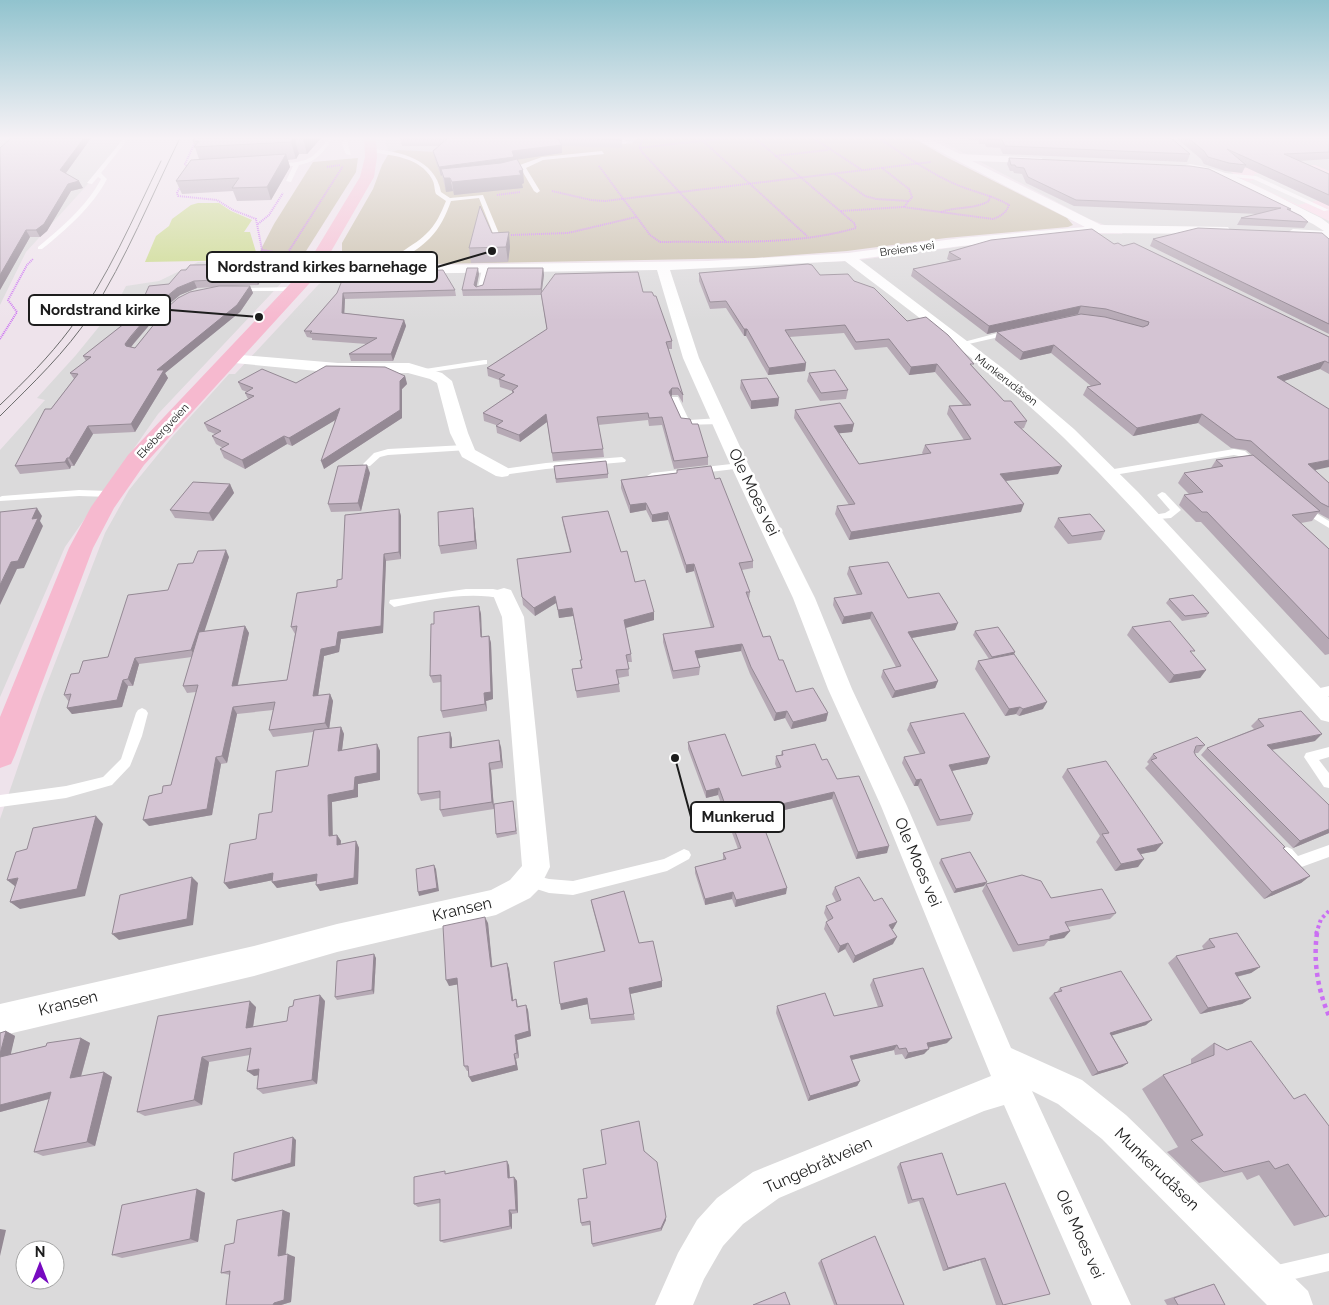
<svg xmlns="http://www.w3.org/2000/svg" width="1329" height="1305" viewBox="0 0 1329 1305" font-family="Raleway,sans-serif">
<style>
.residential{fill:#dbdadb;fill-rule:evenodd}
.education{fill:#fdddea}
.cemetery{fill:#c6bda6}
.pitch{fill:#c8d985}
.parking{fill:#e9e9e9}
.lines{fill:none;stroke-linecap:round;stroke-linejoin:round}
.path-far2{stroke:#cb6ff3;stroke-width:2;stroke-dasharray:1 1;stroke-linecap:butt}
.path-far1{stroke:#cb6ff3;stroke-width:4;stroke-dasharray:3 3;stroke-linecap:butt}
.path{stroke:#cb6ff3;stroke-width:4.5;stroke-dasharray:4 4;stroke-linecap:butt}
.service{fill:#fff;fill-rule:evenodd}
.minor{fill:#fff;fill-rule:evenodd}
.secondary{fill:#f6b9cf;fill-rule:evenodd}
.tram{stroke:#6b6b6b;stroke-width:1}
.wall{fill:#b6a9b5;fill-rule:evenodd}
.shaded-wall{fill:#948994}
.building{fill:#d4c4d3;stroke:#948994}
.labels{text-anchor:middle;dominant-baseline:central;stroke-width:5;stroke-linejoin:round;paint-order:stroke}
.far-street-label{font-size:11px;fill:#1d1d1d;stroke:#fff}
.near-street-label{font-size:16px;fill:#1d1d1d;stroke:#fff}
.leader{fill:none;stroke:#1d1d1d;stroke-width:2}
.callout-dot{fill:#1d1d1d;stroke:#fff;stroke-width:2}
.callout{fill:#fff;stroke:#1d1d1d;stroke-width:2}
.callout-label{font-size:15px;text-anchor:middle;font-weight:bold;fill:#1d1d1d}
</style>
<rect width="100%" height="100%" fill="#eee3eb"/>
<g class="residential">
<polygon points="0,138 123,138 118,151 26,252 0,305"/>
<polygon points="384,138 637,138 631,144 525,139 501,155 430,151 389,153"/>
<path d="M935 138H1329V1305H0V819L42 697 105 533 129 490 173 436 229 374H235L319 284 330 280 354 274 663 268 853 261 972 245 1092 234H1122L1123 232 1089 219ZM25 1250H55V1280H25Z"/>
<polygon points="303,260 158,414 65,547 0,697 0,450 45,400 37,398 76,355 115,307 126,286 159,281 198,262"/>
</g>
<polygon class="education" points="1315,165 1329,171 1329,221 1238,177 1228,170 1262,166"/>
<g class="cemetery">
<polygon points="637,138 913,138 946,157 1067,218 1073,225 1068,227 946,238 847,251 754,258 378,265 350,262 342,256 342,243 373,189 382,165 389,153 398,150 501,155 525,139 631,144"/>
<polygon points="358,158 356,172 301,259 263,259 260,251 274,224 313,162"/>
</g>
<polygon class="pitch" points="198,203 219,203 231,211 252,220 244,232 250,232 256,252 249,260 145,262 156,236 169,226 172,219 191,205"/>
<polygon class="parking" points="1262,173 1319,200 1298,205 1247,181 1254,180 1254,174"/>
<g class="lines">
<g class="path-far2">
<polyline points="643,138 640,146 641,151 726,242"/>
<polyline points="813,138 862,170"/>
<polyline points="703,141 807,236"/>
<polyline points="639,148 726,138"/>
<polyline points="775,156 828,150"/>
<path d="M599 166 650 235 660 242C724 241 794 246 856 228L854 223 755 138"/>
<polyline points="327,167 340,165"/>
<polyline points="882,168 909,189 912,197 904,207"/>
<polyline points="189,169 185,164 197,138"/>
<polyline points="835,174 865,196 876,199 909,201"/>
<polyline points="181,185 177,193 178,196 217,200 233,210 256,219 262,250 298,256"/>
<polyline points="552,191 591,200 605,201 931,162"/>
<polyline points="497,195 520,192"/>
<path d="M841 211 903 207 993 219C1001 216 1006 213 1009 205 992 195 973 192 955 184 928 172 904 155 879 138"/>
<path d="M941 212C959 206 972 210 989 201L990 195"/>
<polyline points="258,224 269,215 283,193"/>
<polyline points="511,235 568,233 636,217"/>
<polyline points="287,254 343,166"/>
<polyline points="0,339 17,312 8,300 27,265 33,259"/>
</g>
<polyline class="path-far1" points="1316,934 1321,919 1329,911"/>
<path class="path" d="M1317 933C1313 962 1318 990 1329 1016"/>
<g class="service">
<path d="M124 138H129L101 173 107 179C93 206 66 230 42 249H38V247C61 228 87 206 101 179L98 177 92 184 87 183Z"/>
<path d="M328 138H333C323 152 317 162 299 165L291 182 286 181 293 166 273 167 270 165C275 163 280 163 286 163 309 162 315 157 328 138Z"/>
<polygon points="343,138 348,138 348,145 351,155 346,154 342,145"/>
<polygon points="606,139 625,140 628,142 625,144 604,142"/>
<path d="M371 149C400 151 435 159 441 192L450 198 483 195 500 236 497 238 494 236 479 198 451 201C446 215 440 228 430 238 410 258 395 257 379 284H375C374 263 413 248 426 234 436 225 441 213 446 201L436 194C434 189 435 184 432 179 420 157 391 155 369 152Z"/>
<polygon points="602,151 604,154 543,160 526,168 540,191 537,193 534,191 521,169 506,173 503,171 542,157"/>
<polygon points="1223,173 1256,176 1329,210 1324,211 1253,179 1221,176"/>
<polygon points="485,267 488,269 482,291 477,292 482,269"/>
<polygon points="238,288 296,287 299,289 296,291 236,291 235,290"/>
<polygon points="1009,330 1012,330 1012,334 960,346 956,344"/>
<polygon points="484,360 487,360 487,364 425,373 421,371 425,369"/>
<polygon points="672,397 678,397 689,420 720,418 724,421 720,424 683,425 671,399"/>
<polygon points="465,445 468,446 468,450 388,455 380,457 370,466 364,466 363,464 374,453 388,449"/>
<path d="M1234 449 1245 451 1261 466 1257 469C1248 466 1244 456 1234 455L1108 476 1103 473 1108 470Z"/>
<polygon points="622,457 626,460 625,462 546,469 502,475 497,472 502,469 546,463"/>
<polygon points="740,463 744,466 743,468 652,479 647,476 652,473"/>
<polygon points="79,490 110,491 115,494 110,497 79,496 0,501 0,497 2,496"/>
<polygon points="1162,492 1165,493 1181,510 1171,518 1147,520 1145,518 1147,516 1165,513 1170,510 1157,495"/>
<polygon points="1304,506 1329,521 1329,528 1301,511 1299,509"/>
<path d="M466 589H493L508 592 509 595 504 599C468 591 429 600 394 607L389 603 390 600Z"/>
<polygon points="1329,686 1329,696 1311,699 1307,697 1305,694 1307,691"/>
<polygon points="142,708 146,710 148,713 142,736 130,766 112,785 66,798 0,807 0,795 66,786 103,777 121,759 136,713 138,710"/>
<polygon points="1329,747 1329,757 1319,760 1329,773 1329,788 1324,787 1304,757 1306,753"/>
<polygon points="1329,845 1329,857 1296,869 1291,867 1280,853 1282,849 1287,847 1292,849 1298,856"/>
<polygon points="684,849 689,851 691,855 689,859 667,871 573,895 549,893 524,885 522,880 524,875 529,874 549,879 573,881 664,859"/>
<polygon points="1329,1253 1329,1271 1273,1284 1266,1282 1264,1275 1266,1268 1273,1266"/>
</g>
<g class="minor">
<path d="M914 138H927L960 154 1042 158 1043 160 1042 162 1038 163 972 161 1101 225 1228 227 1230 230 1228 233 1224 234 1100 233 961 246 859 259 1005 370 1074 429 1138 492 1329 697V722L1321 720C1236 625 1154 526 1063 437 996 373 919 318 845 261L670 270 699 358 749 466 815 598 852 689 907 806 1011 1048 1082 1080 1126 1115 1308 1291 1313 1305H1267L1102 1139 1058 1104 1032 1091 1131 1305H1092L1004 1105 984 1111 779 1198 743 1224 723 1246 704 1279 693 1305H655L678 1253 697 1220 717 1198 753 1172 991 1076 881 806 828 689 793 598 731 466 683 358 657 270 312 275 305 271 312 267 708 261 848 253 961 238 1085 227Z"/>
<path d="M1190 164C1237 171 1279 198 1321 218L1329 224V239L1289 236 1287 233 1293 229 1324 231 1313 224 1219 177 1208 173 1186 169 1185 167 1186 165Z"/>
<polygon points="229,354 338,363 409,363 442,373 452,381 468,433 475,450 508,468 511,472 508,476 502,477 496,476 462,457 450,433 437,383 430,379 408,373 338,373 224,362 221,359 224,356"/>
<polygon points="504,588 511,590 524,617 550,867 539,889 530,898 496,915 337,952 254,976 0,1036 0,1004 254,946 337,924 491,890 510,880 522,866 502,617 493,595 497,590"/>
</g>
<polygon class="secondary" points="364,138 376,138 377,157 374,177 318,274 144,465 114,508 93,548 15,755 11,764 0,768 0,717 69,548 91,507 128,455 305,268 360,177 365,157"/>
<g class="tram">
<path d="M0 405C25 381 49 357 70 329 108 278 133 218 161 161"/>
<path d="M0 416C32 384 66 352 91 314 126 259 151 197 180 138"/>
</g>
</g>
<g class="wall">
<polygon points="11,138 91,138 66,173 83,188 71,191 47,231 40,237 30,237 0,290"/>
<polygon points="195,138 321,138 307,154 299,154 296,159 288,160 290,167 271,200 237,201 233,191 182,194 176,181 199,159 193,141"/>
<polygon points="400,138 620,138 622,140 622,148 562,146 562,153 517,159 524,183 522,184 523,188 454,195 453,191 446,192 442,175 441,176 435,160 433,151 439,146 402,146"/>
<polygon points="1171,138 1190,154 1187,162 1003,154 1000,148 986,147 985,144 979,144 978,140 945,138"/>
<polygon points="1176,138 1329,138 1329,159 1299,161 1329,174 1329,206 1245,167 1242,173 1225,171 1204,164 1201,159"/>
<polygon points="1009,158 1291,209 1290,210 1308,222 1304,228 1237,225 1241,218 1258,214 1074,206 1026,183 1022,174 1014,173 1013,171 1010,171 1007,164"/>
<polygon points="492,233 510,247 508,262 471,263 469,248"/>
<polygon points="1153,239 1329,239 1329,334 1150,246"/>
<polygon points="1114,244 1329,337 1329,374 1320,369 1284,381 1315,470 1329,483 1329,519 1318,513 1312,521 1301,523 1329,549 1329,654 1325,655 1201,522 1196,522 1179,505 1184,495 1189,494 1178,483 1184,473 1211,468 1216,460 1252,455 1246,450 1231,448 1198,423 1133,436 1083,395 1087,387 1091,386 1051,353 1020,360 995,340 997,332 1080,314 987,334 911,276 913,269 950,261 947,259 949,252"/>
<polygon points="543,268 544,275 542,291 643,292 654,296 672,341 672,349 668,349 683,395 683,403 678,395 672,395 671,396 681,418 692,424 708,457 708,465 674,469 662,425 649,426 648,420 598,425 603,449 604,457 553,461 547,422 520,442 497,433 496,425 484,421 483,413 512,393 512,391 500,387 499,380 488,376 487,368 547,330 541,295 463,296 462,290 479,274 476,287"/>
<path d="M267 271 258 285 233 286H250L253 293 240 312 165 373 168 378 135 432 93 434 74 466H71L70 469 20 474 15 466 51 409 74 379 70 373 86 361 83 356 131 319 129 316 145 295 169 284ZM215 287 135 348 131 347 163 309 180 295 197 288Z"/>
<polygon points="373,272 374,279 376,280 455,290 456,296 345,299 344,313 404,320 406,326 393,361 351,361 349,354 367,344 312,340 312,338 307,337 304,331 337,293"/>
<polygon points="699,273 820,275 854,281 907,321 973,367 1004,401 1027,421 1024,428 1021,429 1058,474 1006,481 1021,512 849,540 835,514 837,506 849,505 794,418 795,410 854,424 852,432 839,433 859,464 923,454 922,453 925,445 964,440 947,414 949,406 963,405 935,372 909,375 887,347 855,350 844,333 789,337 806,363 805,371 768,375 746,336 744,336 726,308 710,309 699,281"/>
<polygon points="809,373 848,390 846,399 820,401 807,381"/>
<polygon points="405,376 407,384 402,389 402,418 324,469 335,420 292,446 287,444 245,469 224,458 220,449 223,448 216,444 212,436 215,434 208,431 204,423 248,399 245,393 247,392 242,390 238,382 296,383"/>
<polygon points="741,380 779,398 778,406 751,409 740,388"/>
<polygon points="554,466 608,474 608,478 556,483"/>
<polygon points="677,470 715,479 753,561 753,568 742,570 750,592 749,599 763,637 779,660 796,692 828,713 826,721 791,729 785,718 774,721 750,674 741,651 697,658 700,667 699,675 673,679 663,642 663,634 711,628 694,571 686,573 668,520 652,522 646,510 630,513 621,488 621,480 677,473"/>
<polygon points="370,473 361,511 331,512 328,504"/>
<polygon points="230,484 234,493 213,521 175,518 170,510"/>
<polygon points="399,509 401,516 401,559 386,561 383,633 341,639 339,652 324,656 318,696 330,694 333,701 329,729 341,727 344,734 342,750 377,744 380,751 380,780 358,784 358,797 332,802 332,836 337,835 341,841 341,844 356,841 359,848 358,884 320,891 316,881 277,888 272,882 273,880 229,889 256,839 272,812 308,766 313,732 273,737 269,730 273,710 237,714 227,763 221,764 212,815 149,826 162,793 171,785 196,692 187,693 183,686 192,657 139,664 133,686 128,686 122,707 72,714 67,708 69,702 64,695 108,657 193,563 229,557 204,631 245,626 249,633 238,685 287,680 295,634 291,627 337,587 342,579"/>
<polygon points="474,516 477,549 441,554 439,546"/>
<polygon points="562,517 621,552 635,582 654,620 626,628 631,654 632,662 628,662 629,676 618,678 620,692 577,698 572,669 581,668 580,660 582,660 573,616 559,618 556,603 535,616 523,605 522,597 570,552 563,524"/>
<polygon points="1058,518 1105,531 1101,540 1068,544 1054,527"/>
<polygon points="849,567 908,598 955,630 912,638 938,681 935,688 892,698 881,677 883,670 896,667 870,619 842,624 833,605 834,598 857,595 847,574"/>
<polygon points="1169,599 1209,613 1206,617 1182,621 1166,603"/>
<polygon points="479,606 481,614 482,637 489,636 491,643 493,699 486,701 487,711 443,718 441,711 441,682 433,683 430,676 434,624"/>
<polygon points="1132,627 1193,655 1206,670 1200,678 1169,683 1127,635"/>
<polygon points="975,631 1014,654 1043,709 1019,716 1016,714 1005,716 975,669 978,661 989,659 973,635"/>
<polygon points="1258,719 1315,741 1272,750 1329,833 1293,848 1201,755 1207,748 1254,729 1251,726"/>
<polygon points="910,723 987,764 952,771 973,814 970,821 937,826 918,786 914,786 902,763 904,757 920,754 907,730"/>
<polygon points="450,732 452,739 452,747 501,747 503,768 491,770 494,809 443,817 440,810 440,798 421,801 418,794"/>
<polygon points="688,742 742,776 777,768 775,764 776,756 781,755 782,751 822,760 837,779 887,853 856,859 832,799 762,815 765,830 786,894 735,907 732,899 705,905 695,873 695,867 723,860 723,853 738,849 718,795 706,798 688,749"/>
<polygon points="1205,745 1198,753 1195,753 1196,756 1310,876 1301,883 1264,899 1145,768 1149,764 1147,762 1153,754"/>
<polygon points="1067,769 1156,851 1141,854 1138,867 1115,871 1096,842 1100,836 1062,777"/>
<polygon points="513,801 517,834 497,838 496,834"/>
<polygon points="941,859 984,886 954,893 939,863"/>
<polygon points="986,884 1051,898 1116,913 1110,919 1067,927 1070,931 1064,938 1048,941 1044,946 1013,952 982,891"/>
<polygon points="835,887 874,901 897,922 893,929 892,929 893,944 853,963 845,949 838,953 824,929 826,922 828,921 824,913 826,906 836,902 832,894"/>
<polygon points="591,900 639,943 662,981 662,987 630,994 635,1020 591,1024 588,1004 561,1010 604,951 592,906"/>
<polygon points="488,923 492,967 507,963 509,969 513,1000 516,999 518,1006 526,1005 528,1010 531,1036 517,1040 519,1058 516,1059 518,1070 472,1082 469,1077 468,1071 467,1071 464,1066 458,984 449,986"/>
<polygon points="1209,939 1260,967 1251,973 1237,977 1251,998 1242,1004 1200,1014 1168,963 1176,956 1204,950 1202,946"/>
<polygon points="376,958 374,994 337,1000 335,997"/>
<polygon points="873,979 947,1043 928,1048 924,1054 905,1059 902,1054 895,1055 894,1050 852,1060 860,1081 857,1086 808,1101 776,1013 777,1006 834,1016 878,1007 870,985"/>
<polygon points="1060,988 1146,1025 1112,1035 1128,1063 1122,1067 1092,1076 1049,998 1054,993 1057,992"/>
<polygon points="325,1001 317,1084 263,1094 257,1089 258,1075 254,1076 250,1055 209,1062 202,1105 145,1116 137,1112 256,1007 253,1027 287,1021"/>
<polygon points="6,1031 15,1036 10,1054 81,1038 90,1043 81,1077 104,1072 112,1077 95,1146 43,1156 34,1152 49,1099 0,1112 0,1033"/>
<polygon points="1214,1043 1294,1099 1325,1217 1294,1226 1259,1175 1247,1180 1242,1172 1199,1183 1167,1152 1178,1147 1142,1089 1163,1075 1191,1064 1191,1059"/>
<polygon points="644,1151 666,1220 661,1231 593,1247 592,1244 590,1225 582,1226 581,1223 587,1198 606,1164"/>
<polygon points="900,1163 957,1195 1006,1305 996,1305 980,1260 943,1271 919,1201 908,1204 897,1167"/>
<polygon points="509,1165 510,1178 514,1177 517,1181 518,1213 512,1214 512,1229 444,1243 440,1241 440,1203 418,1207 414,1204 447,1173"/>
<polygon points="197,1189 205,1193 198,1242 122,1258 112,1255"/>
<polygon points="283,1210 290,1213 286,1255 295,1257 291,1302 281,1305 226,1305 230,1275 221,1273 234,1243"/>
<polygon points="821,1260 904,1305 834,1305 818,1263"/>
<polygon points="1214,1284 1225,1305 1167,1305 1164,1300 1204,1287"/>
</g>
<g class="shaded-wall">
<polygon points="84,138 91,138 63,177 60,170"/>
<polygon points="293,138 294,138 299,154 296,159 291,142"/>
<polygon points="303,138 321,138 307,154"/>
<polygon points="562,145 562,153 515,160 515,165 441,169 442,175 441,176 439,167 512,151"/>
<polygon points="286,154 290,167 271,200 267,187"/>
<polygon points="523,170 524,183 522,184 523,188 454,195 452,182"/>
<polygon points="444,178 450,178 453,191 446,192"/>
<polygon points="79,181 83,188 71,191 47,231 40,237 36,230 68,184"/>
<polygon points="26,230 30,237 0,290 0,275"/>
<polygon points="509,232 510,247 508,262 506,247"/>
<polygon points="265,264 267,271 258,285 256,278"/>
<polygon points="478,268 479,274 476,290 474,285"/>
<polygon points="543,268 544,275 541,295 541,289"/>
<polygon points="373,272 374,278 372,283 371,277"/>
<polygon points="194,281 197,288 180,295 163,309 134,343 128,351 129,354 125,344 160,302 177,288"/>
<polygon points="250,286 253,293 240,312 165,373 168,378 135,432 131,424 157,370"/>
<polygon points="343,293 345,299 344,319 342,313"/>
<polygon points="1081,306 1078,314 987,334 989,326"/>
<polygon points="404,320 406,326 393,361 391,354"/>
<polygon points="744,329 747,329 746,336 744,336"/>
<polygon points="1054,345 1051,353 1020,360 1023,352"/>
<polygon points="1325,361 1320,369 1272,385 1277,377"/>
<polygon points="806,363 805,371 768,375 769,368"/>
<polygon points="937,364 935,372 909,375 911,367"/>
<polygon points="405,376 407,384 402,389 402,418 324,469 321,461"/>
<polygon points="672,388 672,395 669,400 669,392"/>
<polygon points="779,398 778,406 751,409 751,401"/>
<polygon points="340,408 342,416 292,446 289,438"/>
<polygon points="546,414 547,422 520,442 519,435"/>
<polygon points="1202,414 1198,423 1133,436 1137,428"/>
<polygon points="854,424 852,432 833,434 834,426"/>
<polygon points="88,426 93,434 74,466 69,458"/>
<polygon points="284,436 287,444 245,469 242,460"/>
<polygon points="67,458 71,466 70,469 65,462"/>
<polygon points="1329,460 1329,467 1302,473 1308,464"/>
<polygon points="367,465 370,473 361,511 358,503"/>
<polygon points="1062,466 1058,474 997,482 1000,474"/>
<polygon points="230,484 234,493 213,521 209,513"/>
<polygon points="646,503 646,510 630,513 630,505"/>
<polygon points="1024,504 1021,512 849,540 851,532"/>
<polygon points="37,508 42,516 40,521 43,526 24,568 17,569 0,605 0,585"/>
<polygon points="473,508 474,516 477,549 475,541"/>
<polygon points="399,509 401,516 401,559 399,552"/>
<polygon points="668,512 668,520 652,522 652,515"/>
<polygon points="226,550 229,557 196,657 191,650"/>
<polygon points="384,554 386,561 383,633 341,639 339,652 324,656 317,703 313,696 321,649 338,632"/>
<polygon points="694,564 694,571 686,573 686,565"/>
<polygon points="555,596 556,603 535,616 534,608"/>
<polygon points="479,606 481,614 482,644 481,637"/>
<polygon points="572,608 573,616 559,618 558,610"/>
<polygon points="654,612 654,620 625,628 624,620"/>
<polygon points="872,612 870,619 842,624 844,617"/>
<polygon points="958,623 955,630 906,639 908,632"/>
<polygon points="245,626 249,633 236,692 232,686"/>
<polygon points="489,636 491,643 493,699 486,701 487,711 485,704 484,693"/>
<polygon points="742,644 741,651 695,659 695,651"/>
<polygon points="1015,652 1013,657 990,661 992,657"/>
<polygon points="135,658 139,664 133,686 128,679"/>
<polygon points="1206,670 1200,678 1169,683 1174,675"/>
<polygon points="123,680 128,686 122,707 72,714 67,708"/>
<polygon points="938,681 935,688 892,698 895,691"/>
<polygon points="330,694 333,701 329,730 325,723"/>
<polygon points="1047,702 1043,709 1019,716 1023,709"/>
<polygon points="233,707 237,714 227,763 222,756"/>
<polygon points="1020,707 1016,714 1005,716 1009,709"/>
<polygon points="787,711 785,718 774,721 776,713"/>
<polygon points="828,713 826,721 791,729 793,722"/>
<polygon points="341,727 344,734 341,758 338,751"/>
<polygon points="450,732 452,739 452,755 450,748"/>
<polygon points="1322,734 1315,741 1260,752 1267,745"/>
<polygon points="499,740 501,747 503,768 501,761"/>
<polygon points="377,744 380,751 380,780 358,784 358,797 332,802 333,842 329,836 328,795 355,777"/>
<polygon points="216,757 221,764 212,815 149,826 143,820"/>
<polygon points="990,757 987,764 946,772 949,765"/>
<polygon points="489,763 491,770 494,809 492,802"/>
<polygon points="921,779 918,786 914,786 916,780"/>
<polygon points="719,788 718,795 706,798 706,791"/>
<polygon points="834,792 832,799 759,816 760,809"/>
<polygon points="96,816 103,824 85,896 20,909 10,902"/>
<polygon points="1329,829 1329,833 1293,848 1300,841"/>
<polygon points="337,835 341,841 340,851 337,845"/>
<polygon points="356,841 359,848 358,884 320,891 316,885"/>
<polygon points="1163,843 1156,851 1131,856 1137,849"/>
<polygon points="889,846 887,853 856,859 858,852"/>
<polygon points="1144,859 1138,867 1115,871 1121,864"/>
<polygon points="434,865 436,869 439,891 419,896 418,892"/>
<polygon points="273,873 278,879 229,889 224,883"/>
<polygon points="317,874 321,880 277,888 272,882"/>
<polygon points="1310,876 1301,883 1264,899 1272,892"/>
<polygon points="192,877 198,883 193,925 119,940 112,934"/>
<polygon points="18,878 16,887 7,880"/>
<polygon points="987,882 984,886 954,893 956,889"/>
<polygon points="787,888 786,894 735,907 736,900"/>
<polygon points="733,892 732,899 705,905 705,899"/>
<polygon points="485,917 488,923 493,973 491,967"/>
<polygon points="897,922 893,929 886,932 889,925"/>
<polygon points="1070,931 1064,938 1048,941 1050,939 1050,936"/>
<polygon points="897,937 893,944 853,963 855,956"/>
<polygon points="848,943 845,949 838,953 840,946"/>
<polygon points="374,954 376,958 374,994 372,990"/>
<polygon points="507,963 509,969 514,1006 512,1001"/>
<polygon points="1260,967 1251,973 1226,979 1235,973"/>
<polygon points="457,978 460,984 449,986 446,980"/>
<polygon points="662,981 662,987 630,994 629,988"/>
<polygon points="320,995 325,1001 317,1084 312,1080"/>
<polygon points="587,998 588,1004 561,1010 560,1004"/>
<polygon points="1251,998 1242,1004 1200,1014 1208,1008"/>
<polygon points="250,1001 256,1007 252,1033 246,1028"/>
<polygon points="526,1005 528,1010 531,1036 517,1040 519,1058 517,1053 515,1035"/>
<polygon points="1152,1020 1146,1025 1104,1038 1110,1033"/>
<polygon points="6,1031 15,1036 9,1062 0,1057 0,1054"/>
<polygon points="81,1038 90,1043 79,1083 70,1078"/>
<polygon points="952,1038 947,1043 923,1049 927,1043"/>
<polygon points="897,1045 894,1050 847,1061 850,1056"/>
<polygon points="929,1049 924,1054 905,1059 908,1053"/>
<polygon points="514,1054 516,1059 518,1070 472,1082 469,1077"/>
<polygon points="202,1057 209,1062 202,1105 194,1100"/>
<polygon points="1128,1063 1122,1067 1092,1076 1098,1072"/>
<polygon points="259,1069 265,1074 254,1076 247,1071"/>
<polygon points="104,1072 112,1077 95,1146 87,1142"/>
<polygon points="860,1081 857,1086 808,1101 810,1096"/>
<polygon points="51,1092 60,1096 0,1112 0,1105"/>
<polygon points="293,1137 296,1140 295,1166 235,1182 232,1180"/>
<polygon points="507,1161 509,1165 510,1182 508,1178"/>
<polygon points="514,1177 517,1181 518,1213 516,1210"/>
<polygon points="197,1189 205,1193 198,1242 190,1239"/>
<polygon points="283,1210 290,1213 285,1259 278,1256"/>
<polygon points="509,1210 512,1214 512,1229 510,1226"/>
<polygon points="666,1217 666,1220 661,1231 661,1228"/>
<polygon points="0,1229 6,1230 0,1256"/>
<polygon points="288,1254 295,1257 291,1302 281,1305 273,1305"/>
<polygon points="985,1258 980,1260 943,1271 948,1268"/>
</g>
<g class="building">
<polygon points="11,138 84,138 60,170 79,181 68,184 44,224 36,230 26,230 0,275 0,148"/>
<polygon points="195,138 293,138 291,142 194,147 199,141 193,141"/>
<polygon points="448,138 557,138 562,145 512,151 514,157 439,167 433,151"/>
<polygon points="586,138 620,138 622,140"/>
<polygon points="987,138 1171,138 1190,154 1005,146 1002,140 988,139"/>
<polygon points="1188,138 1329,138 1329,152 1284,154 1329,174 1329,195 1227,149 1246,165 1229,163 1208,157 1204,151"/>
<polygon points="286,154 267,187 232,188 239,178 176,181 191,160"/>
<polygon points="1009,158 1190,166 1209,169 1291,209 1287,209 1301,216 1308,222 1241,218 1281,208 1076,200 1028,177 1024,168 1016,167 1015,165 1011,165"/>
<polygon points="517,159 523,170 519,171 521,175 452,182 450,178 444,178 441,169 501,163"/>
<polygon points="480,206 492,233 509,232 506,247 469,248"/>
<polygon points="1198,228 1322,233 1329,239 1329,324 1153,239"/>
<polygon points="1092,229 1114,244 1118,243 1123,246 1134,243 1329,337 1329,363 1325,361 1277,377 1329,409 1329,460 1308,464 1329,483 1329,507 1321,503 1251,441 1236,439 1202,414 1137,428 1087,387 1101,384 1054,345 1023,352 997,332 1081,314 1105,317 1143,327 1148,325 1149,322 1106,309 1081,306 989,326 913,269 961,259 949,252 991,240"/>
<polygon points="265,264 256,278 194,281 177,288 160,302 131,336 125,344 126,346 135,348 168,307 178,298 190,292 219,286 250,286 237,305 157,370 164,370 131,424 88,426 69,458 67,458 65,462 15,466 45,409 51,409 78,374 70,373 91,357 83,356 134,316 129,316 140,296 145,295 149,286 169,284 181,270 186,270 190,265"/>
<polygon points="808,264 812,265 820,275 848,274 854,281 874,288 907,321 926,317 948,335 974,364 970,364 1004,401 1011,401 1027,421 1014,422 1062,466 1000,474 1024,504 851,532 837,506 855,504 795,410 840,403 854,424 834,426 859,464 931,453 925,445 971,439 949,406 971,405 937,364 911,367 889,339 856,342 845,325 785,330 806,363 769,368 747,329 744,329 726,301 710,302 699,273"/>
<polygon points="467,268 478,268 474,285 476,287 483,285 488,268 543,268 541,289 462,290"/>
<polygon points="443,270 455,290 343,293 342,313 404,320 391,354 349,354 377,338 310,333 312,331 304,331 337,293 345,273 373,272 371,277 376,280 384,272"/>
<polygon points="638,272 643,292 652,292 654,296 656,296 672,341 666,342 683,395 678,388 672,388 669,392 681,418 690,419 692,424 698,424 708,457 674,461 662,417 649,418 648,413 597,417 603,449 552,453 546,414 519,435 496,426 503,421 483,413 514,392 512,391 518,386 499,379 505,375 487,368 547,329 541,293 555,274"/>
<polygon points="326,366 385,367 405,376 400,381 400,410 321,461 340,408 289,438 284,436 242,460 220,449 229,444 212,436 221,431 204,423 254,396 245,393 253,388 238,382 262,369 296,383"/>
<polygon points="835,370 848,390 821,393 809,373"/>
<polygon points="767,378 779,398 751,401 741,380"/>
<polygon points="1253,455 1320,511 1292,515 1329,549 1329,639 1207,512 1202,512 1184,495 1203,492 1184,473 1223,466 1216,460"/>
<polygon points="606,461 608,474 556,479 554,466"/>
<polygon points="367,465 358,503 328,504 338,466"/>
<polygon points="711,466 715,479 720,478 753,561 739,563 750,592 746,592 763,637 770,636 779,660 783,660 796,692 813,688 828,713 793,722 787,711 776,713 751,667 742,644 695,651 700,667 673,671 663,634 714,627 694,564 686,565 668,512 652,515 646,503 630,505 621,480 677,473 677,470"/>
<polygon points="193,482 230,484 209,513 170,510"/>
<polygon points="37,508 32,519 38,518 18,561 11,562 0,585 0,512"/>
<polygon points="473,508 475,541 439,546 438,512"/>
<polygon points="399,509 399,552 384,554 381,626 338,632 336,646 321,649 313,696 330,694 325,723 269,730 275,702 233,707 222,756 216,757 207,809 143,820 149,796 162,793 163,786 171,785 198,685 183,686 199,632 245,626 232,686 287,680 297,626 291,627 297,593 337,587 337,580 342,579 345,515"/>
<polygon points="608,511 621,552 627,551 635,582 645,580 654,612 624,620 631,654 626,655 629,669 616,670 619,684 576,691 572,669 582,668 580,660 582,660 572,608 558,610 555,596 534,608 522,597 517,559 571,552 562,517"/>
<polygon points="1090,514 1105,531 1072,536 1058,518"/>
<polygon points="226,550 191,650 135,658 128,679 123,680 117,700 67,708 71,694 64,695 71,674 79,673 83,661 108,657 128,595 168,590 178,564 193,563 198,551"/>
<polygon points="888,562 908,598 939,593 958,623 908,632 938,681 895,691 883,670 901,666 872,612 844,617 834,598 862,594 849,567"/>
<polygon points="1193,595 1209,613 1185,616 1169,599"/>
<polygon points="479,606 481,637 489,636 491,692 484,693 485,704 441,711 441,675 430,676 431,624 434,624 434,612"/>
<polygon points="1170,621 1195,651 1190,651 1206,670 1174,675 1132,627"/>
<polygon points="998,627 1015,652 992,657 975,631"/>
<polygon points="1014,654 1047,702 1023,709 1020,707 1009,709 978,661"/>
<polygon points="1301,711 1322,734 1267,745 1329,805 1329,829 1300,841 1207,748 1264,726 1258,719"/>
<polygon points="964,713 990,757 949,765 973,814 940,820 921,779 916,780 904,757 925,753 910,723"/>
<polygon points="341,727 338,751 377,744 377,773 355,777 354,790 328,795 329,836 337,835 337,845 356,841 354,878 316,885 317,874 272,882 273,873 224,883 230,844 256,839 259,814 272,812 276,771 308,766 314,730"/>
<polygon points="450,732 450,748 499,740 501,761 489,763 492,802 440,810 440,791 418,794 418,737"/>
<polygon points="725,734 742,776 781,767 776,756 783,755 782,751 815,744 822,760 827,759 837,779 859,776 889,846 858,852 834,792 760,809 766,824 763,825 787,888 736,900 733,892 705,899 695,867 726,859 723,853 741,848 719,788 706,791 688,742"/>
<polygon points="1197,737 1205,745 1196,746 1194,752 1196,756 1285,847 1283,848 1310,876 1272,892 1151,760 1157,758 1153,754"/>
<polygon points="1106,761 1163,843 1137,849 1144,859 1121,864 1102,834 1109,833 1067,769"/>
<polygon points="513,801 516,831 496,834 494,804"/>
<polygon points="96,816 77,889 10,902 18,878 7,880 16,852 27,849 33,828"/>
<polygon points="970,852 987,882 956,889 941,859"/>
<polygon points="434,865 437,888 418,892 416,869"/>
<polygon points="1022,875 1041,881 1051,898 1102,889 1116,913 1065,922 1070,931 1050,936 1050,939 1018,945 986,884"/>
<polygon points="192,877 187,919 112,934 120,895"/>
<polygon points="859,877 874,901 882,898 897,922 889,925 897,937 855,956 848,943 840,946 826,922 833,918 826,906 841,900 835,887"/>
<polygon points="624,891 639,943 653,941 662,981 629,988 634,1014 590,1019 587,998 560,1004 554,962 605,951 591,900"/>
<polygon points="485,917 491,967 507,963 512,1001 516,999 517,1007 526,1005 529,1031 515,1035 517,1053 514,1054 516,1065 469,1077 468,1066 464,1066 457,978 446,980 443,926"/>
<polygon points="1237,933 1260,967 1235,973 1251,998 1208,1008 1176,956 1215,947 1209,939"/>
<polygon points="374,954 372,990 335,997 337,961"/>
<polygon points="923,968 952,1038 927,1043 929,1049 908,1053 906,1048 899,1049 897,1045 850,1056 860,1081 810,1096 777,1006 825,993 834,1016 883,1006 873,979"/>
<polygon points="1121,971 1152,1020 1110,1033 1128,1063 1098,1072 1054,993 1062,991 1060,988"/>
<polygon points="320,995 312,1080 257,1089 259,1069 247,1071 251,1048 202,1057 194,1100 137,1112 158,1016 250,1001 246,1028 287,1021 289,1007 293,1006 294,1000"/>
<polygon points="6,1031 0,1054 0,1033"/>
<polygon points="81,1038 70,1078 104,1072 87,1142 34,1152 51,1092 0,1105 0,1057 46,1046 47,1043"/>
<polygon points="1251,1041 1294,1099 1305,1094 1329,1126 1329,1215 1325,1217 1288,1164 1275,1169 1269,1161 1224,1172 1191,1140 1203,1135 1163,1075 1214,1055 1214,1043 1227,1050"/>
<polygon points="639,1121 644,1151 657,1162 666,1217 661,1228 592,1244 590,1221 581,1223 578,1199 587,1198 583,1169 606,1164 601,1130"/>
<polygon points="293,1137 291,1163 232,1180 234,1153"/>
<polygon points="942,1153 957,1195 1005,1183 1050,1294 1003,1305 985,1258 948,1268 923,1198 912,1200 900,1163"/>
<polygon points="507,1161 508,1178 514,1177 516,1210 509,1210 510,1226 440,1241 440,1199 414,1204 414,1177 445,1171 445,1174"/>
<polygon points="197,1189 190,1239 112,1255 122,1205"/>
<polygon points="283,1210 278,1256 288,1254 284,1300 274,1303 273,1305 226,1305 230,1271 221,1273 225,1245 234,1243 237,1220"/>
<polygon points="875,1236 904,1305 837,1305 821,1260"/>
<polygon points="1214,1284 1225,1305 1178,1305 1174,1298"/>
<polygon points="785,1292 790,1305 753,1305"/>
</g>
<linearGradient id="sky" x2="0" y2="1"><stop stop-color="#91c3ce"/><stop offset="0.43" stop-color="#f7f2f6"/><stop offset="1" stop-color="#f7f2f6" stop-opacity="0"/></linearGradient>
<rect width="1329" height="321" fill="url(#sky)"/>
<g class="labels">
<g class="far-street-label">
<text transform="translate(907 249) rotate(-8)">Breiens vei</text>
<text transform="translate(1006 380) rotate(38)">Munkerudåsen</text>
<text transform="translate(163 431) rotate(-47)">Ekebergveien</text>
</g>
<g class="near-street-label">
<text transform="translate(754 492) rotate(64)">Ole Moes vei</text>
<text transform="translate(918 862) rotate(67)">Ole Moes vei</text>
<text transform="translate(462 909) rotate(-13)">Kransen</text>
<text transform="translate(68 1003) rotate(-14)">Kransen</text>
<text transform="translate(818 1165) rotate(-24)">Tungebråtveien</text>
<text transform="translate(1157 1169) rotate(44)">Munkerudåsen</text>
<text transform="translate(1080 1234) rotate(66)">Ole Moes vei</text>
</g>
</g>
<path class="leader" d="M492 251L437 267M259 317L170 310M675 758L691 817"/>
<g class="callout-dot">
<circle cx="492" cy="251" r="5"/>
<circle cx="259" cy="317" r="5"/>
<circle cx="675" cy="758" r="5"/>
</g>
<g class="callout">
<rect x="207" y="252" width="230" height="30" rx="5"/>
<rect x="29" y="295" width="141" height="30" rx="5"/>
<rect x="691" y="802" width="93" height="30" rx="5"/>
</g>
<g class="callout-label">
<text x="322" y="272">Nordstrand kirkes barnehage</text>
<text x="100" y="315">Nordstrand kirke</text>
<text x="738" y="822">Munkerud</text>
</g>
<g transform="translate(40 1265)"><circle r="24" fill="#ffffff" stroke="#a5a5a5"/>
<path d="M0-4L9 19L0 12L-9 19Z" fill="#770ac0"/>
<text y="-8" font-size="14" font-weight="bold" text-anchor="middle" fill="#1d1d1d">N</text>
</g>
</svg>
